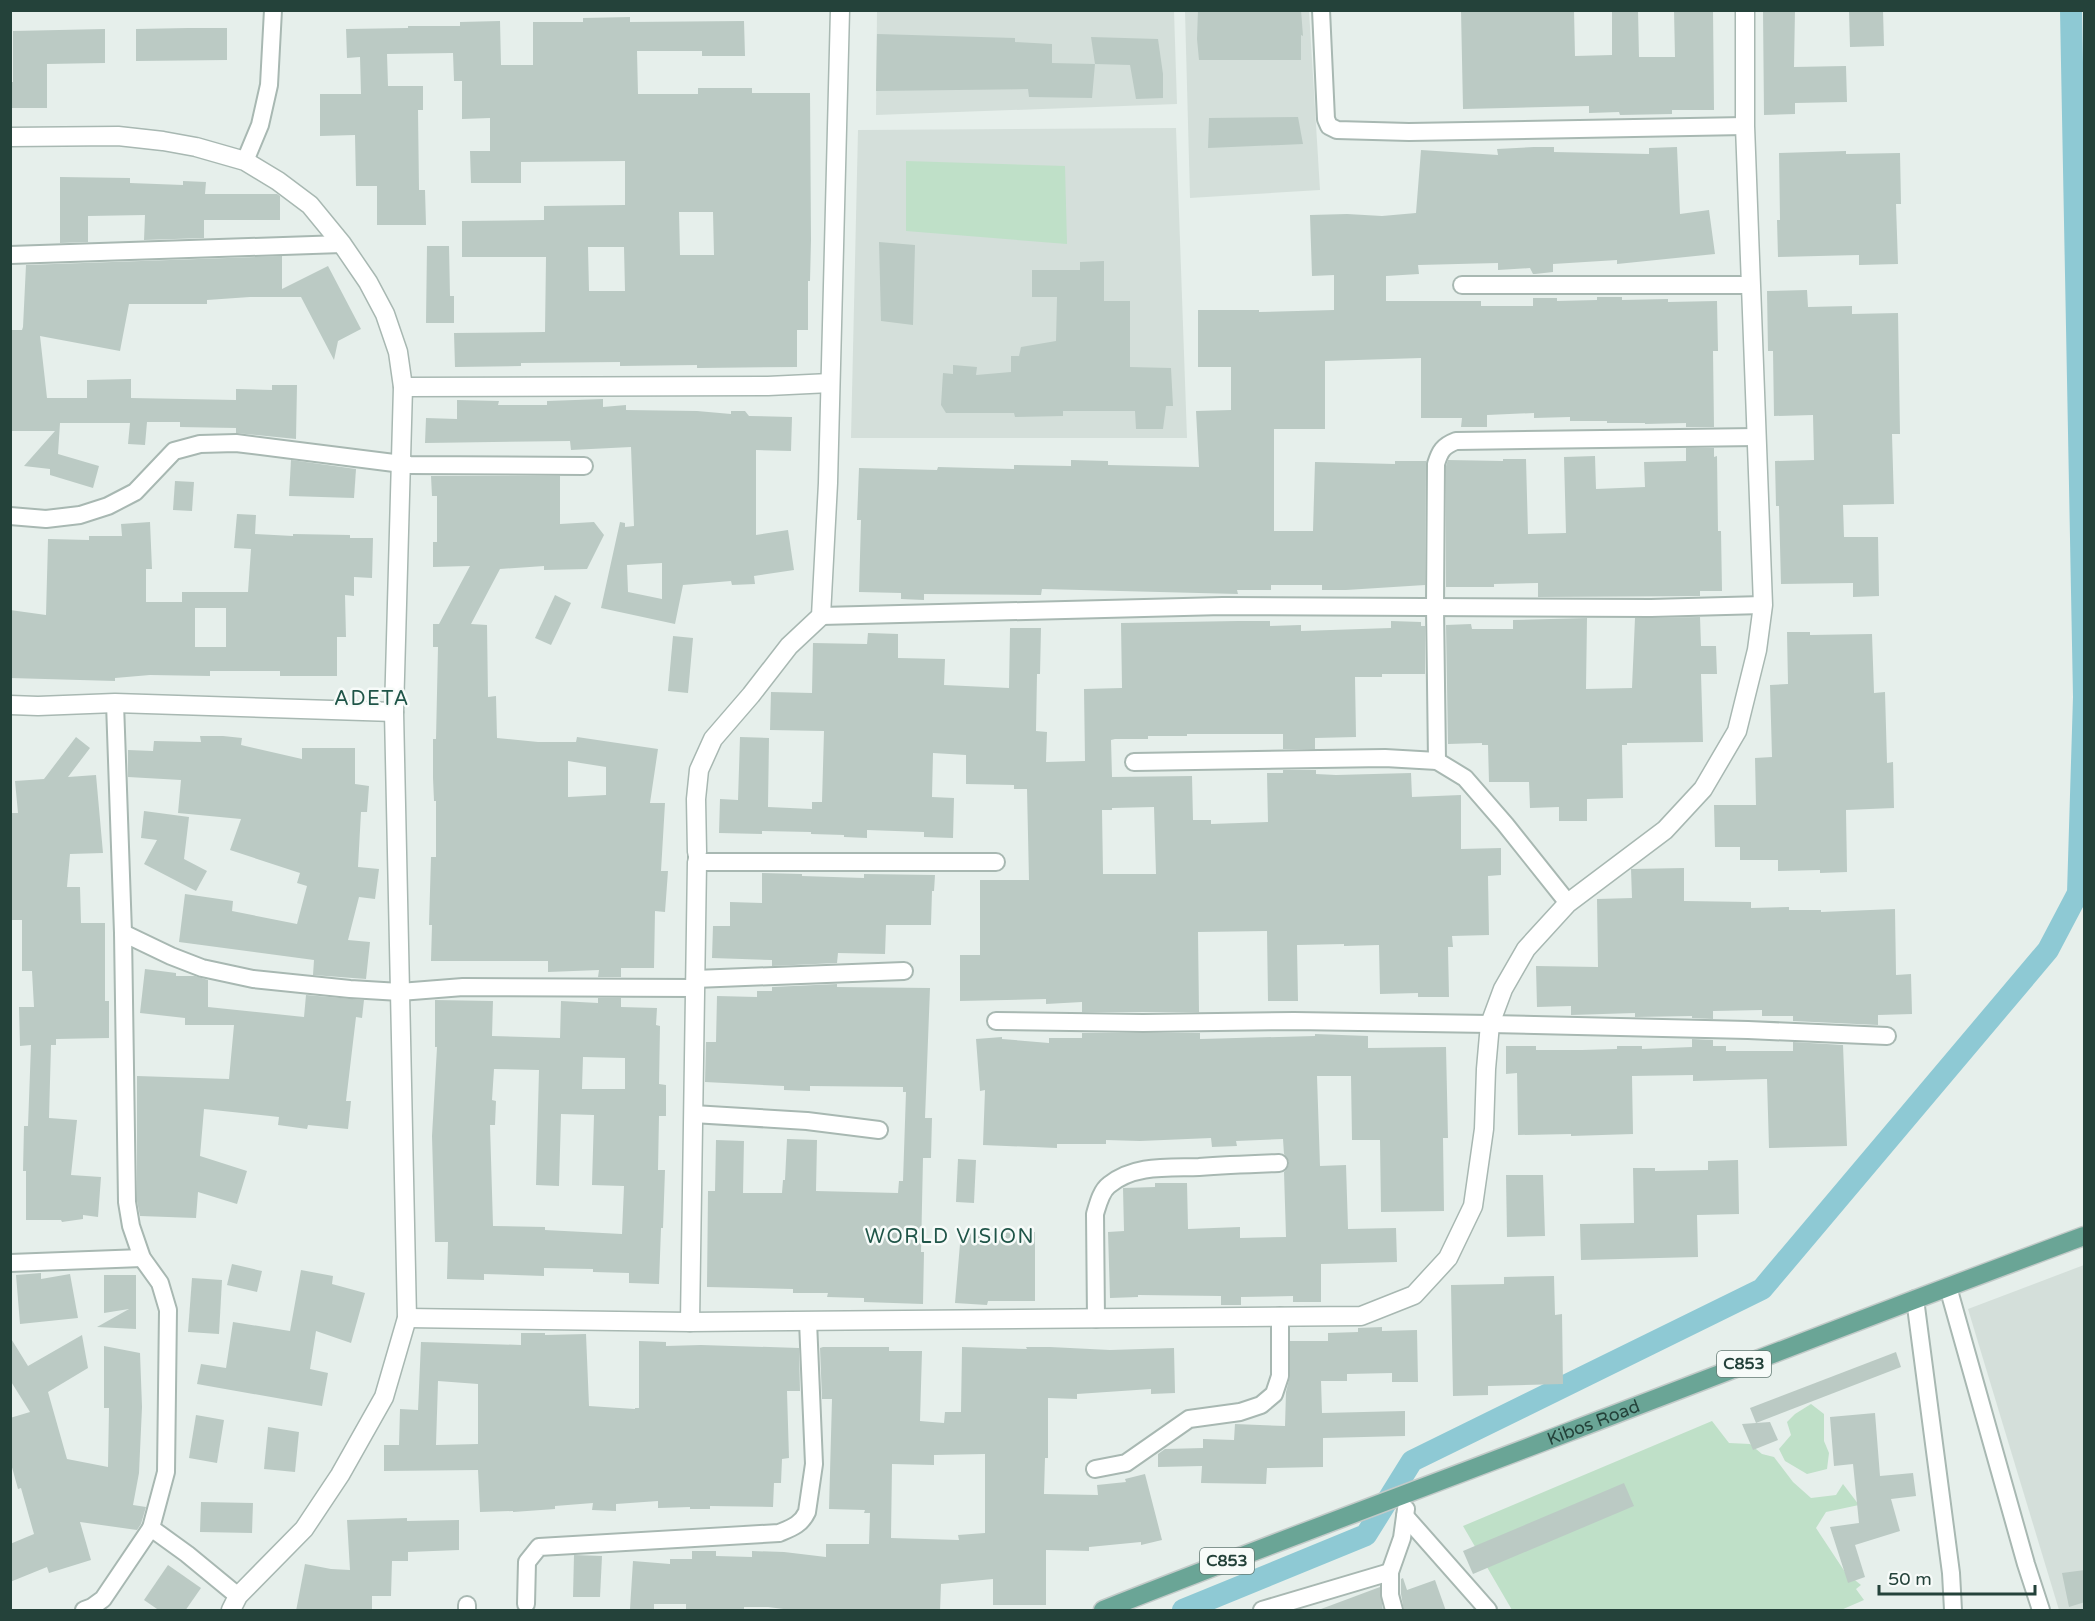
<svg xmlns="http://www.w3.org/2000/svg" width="2095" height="1621" viewBox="0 0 2095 1621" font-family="'Varela Round',sans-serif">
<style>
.built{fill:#d4dfda}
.green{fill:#bfe0c8}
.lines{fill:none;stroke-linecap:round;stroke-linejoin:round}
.canal{stroke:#8ec9d4;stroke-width:22}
.building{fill:#bbcac4;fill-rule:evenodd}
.minor-casing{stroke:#a8b8b2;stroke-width:20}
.tertiary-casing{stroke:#a8b8b2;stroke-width:21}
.primary-casing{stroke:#c2cac8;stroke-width:21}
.minor{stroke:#fff;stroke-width:16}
.tertiary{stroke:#fff;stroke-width:18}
.primary{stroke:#6aa596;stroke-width:18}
.labels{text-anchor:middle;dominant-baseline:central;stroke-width:5;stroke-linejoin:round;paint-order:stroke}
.shield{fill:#f7fbf9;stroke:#637a73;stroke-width:1.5}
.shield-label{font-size:16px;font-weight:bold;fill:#24423a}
.street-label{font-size:18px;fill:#24423a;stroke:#f7fbf9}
.neighbourhood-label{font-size:20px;letter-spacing:1.5px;fill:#1f5548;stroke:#f7fbf9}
</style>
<rect width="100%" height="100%" fill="#e6efeb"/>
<g class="built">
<polygon points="877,11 1174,11 1177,104 876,115"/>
<polygon points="1185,11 1309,11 1320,190 1190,198"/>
<polygon points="1176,128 1187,438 851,438 858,130"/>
<polygon points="2084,1265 2084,1610 2059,1610 1968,1309"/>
</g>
<g class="green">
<polygon points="906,161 1065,166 1067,244 906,231"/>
<polygon points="1811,1404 1824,1414 1824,1441 1829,1453 1827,1469 1807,1474 1785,1461 1779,1449 1791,1435 1787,1422 1795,1414"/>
<polygon points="1712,1421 1729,1443 1750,1444 1762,1454 1774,1457 1793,1482 1811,1498 1836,1495 1843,1484 1859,1505 1826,1512 1816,1528 1845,1572 1861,1585 1856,1589 1864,1600 1841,1610 1512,1610 1463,1526"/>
</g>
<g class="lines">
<polyline class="canal" points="1183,1610 1366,1535 1412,1461 1762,1289 2048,950 2078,893 2084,697 2071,10"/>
</g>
<g class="building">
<polygon points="1198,10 1301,10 1303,36 1301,35 1301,60 1199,60 1197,39"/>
<polygon points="1461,10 1574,10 1575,56 1612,55 1612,10 1638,10 1639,57 1675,57 1674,10 1713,10 1714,110 1672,110 1672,114 1620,115 1619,112 1589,113 1589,106 1463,109"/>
<polygon points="1763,10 1795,10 1794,67 1846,66 1847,102 1795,103 1795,114 1764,115"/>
<polygon points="1849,10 1883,10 1884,46 1850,47"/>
<path d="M630 17V22L744 21 745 56H702V51H637L638 94H698V88H752V93H810L811 240 810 281H808V330H797V367L697 368V365L620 366V362L521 363V366L455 367 454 333 545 332 546 257H462V221L544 220V206L625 205V161L521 162V183H471L470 151H490V118L462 119V81H454L453 53 387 54 388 86H423V110H418L419 190H425L426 225H377V186H356L355 135 320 136V94H361L360 57 347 58 346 29 408 28V26H460V22L500 21 501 65H533V22H583V18ZM679 212H713L714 255H680ZM588 247H624L625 291H589Z"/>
<polygon points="188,28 227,28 227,60 136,61 136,29"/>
<polygon points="105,29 105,63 47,64 47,108 10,108 10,82 13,82 13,31"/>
<polygon points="877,34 1015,38 1015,42 1052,44 1052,63 1095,64 1092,98 1029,97 1028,89 876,91"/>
<polygon points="1091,37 1158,39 1163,74 1163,98 1136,99 1130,65 1095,64"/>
<polygon points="1298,117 1303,144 1208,148 1209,118"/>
<polygon points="1534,147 1554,147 1554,152 1649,154 1649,148 1677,147 1680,214 1709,210 1715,254 1617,264 1617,260 1553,264 1553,272 1535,274 1533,274 1530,268 1498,270 1498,263 1418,265 1419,274 1386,276 1386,301 1481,301 1481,306 1533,306 1533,298 1557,298 1557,301 1597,300 1597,297 1622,297 1622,300 1668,299 1668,302 1717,301 1718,351 1713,351 1714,427 1686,427 1686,423 1645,424 1645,423 1607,423 1607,421 1570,421 1570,417 1534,418 1534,413 1487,415 1487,427 1461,427 1462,418 1421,418 1421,358 1325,361 1325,429 1274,429 1274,531 1313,531 1315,462 1395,464 1395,461 1426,461 1425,585 1346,590 1322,590 1322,585 1271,585 1271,590 1237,590 1238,594 1042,589 1041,595 924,594 924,600 901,599 901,593 859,592 861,520 857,520 859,468 937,470 938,467 1014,469 1014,465 1071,466 1071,460 1108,461 1108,465 1199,467 1196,411 1231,410 1231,367 1198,367 1198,310 1259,310 1259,312 1334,310 1334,275 1312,276 1310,215 1347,214 1382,216 1416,213 1421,150 1498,155 1497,149"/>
<polygon points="1846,151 1846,154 1900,153 1901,204 1896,204 1898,264 1859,265 1859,255 1778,257 1777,220 1780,220 1779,153"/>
<polygon points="60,177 130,178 130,183 183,185 183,181 206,182 205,194 277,194 280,196 280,220 204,220 204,238 144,240 145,215 88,216 88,242 60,243"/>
<polygon points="879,242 915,245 913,325 881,321"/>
<polygon points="427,246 449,246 450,296 454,296 454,323 426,323"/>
<polygon points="282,256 282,289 328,266 361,329 338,341 334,360 301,297 250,297 207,300 207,304 129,304 120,351 40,336 47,398 87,398 87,380 131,379 131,398 236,400 236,389 272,390 272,385 297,385 296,439 236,433 236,428 180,427 180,422 147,422 145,445 128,444 130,423 60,423 58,454 99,466 93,488 50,475 50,469 24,466 55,431 10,431 10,330 22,330 23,327 26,265"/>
<polygon points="1104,261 1104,301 1130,301 1130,367 1171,368 1173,406 1166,406 1163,429 1136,429 1135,411 1063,411 1063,416 1015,417 1014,413 946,413 941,405 943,373 953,374 953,365 977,367 976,375 1011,372 1011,356 1019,356 1021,347 1056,341 1057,297 1032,297 1032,270 1080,270 1080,262"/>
<polygon points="1807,290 1808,307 1852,306 1852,314 1898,313 1900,434 1892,434 1894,504 1843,505 1844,537 1878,537 1879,596 1853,597 1853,583 1781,584 1779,506 1776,506 1775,461 1814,460 1813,415 1774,416 1773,351 1768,351 1767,291"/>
<path d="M603 399V407L626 405V410L697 411 731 414V411H745L749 416 792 417 791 451 756 450V535L788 530 794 570 754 576 755 584 732 585 731 581 683 585 675 624 601 608 620 522 625 523V527L634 526 631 447 571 450 570 441 425 443 426 418 457 419V400L499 401 498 405H547V401ZM662 563V599L628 592 627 565Z"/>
<polygon points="1686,448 1714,448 1714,457 1717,456 1718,531 1721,531 1722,591 1700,591 1700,596 1538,597 1538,583 1494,584 1494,587 1446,587 1446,466 1448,460 1503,461 1503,459 1526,459 1528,534 1566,533 1564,457 1595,456 1596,489 1645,487 1644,462 1686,461"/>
<polygon points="291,460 356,469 354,498 289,496"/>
<path d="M431 476H560V524L594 522 604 535 587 569 544 570V566L500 569 471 624 487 625 488 697 496 696 497 738 538 742H576L577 737 658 749 650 803H665L661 871H668L665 912 655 911 654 968H621V977H598L599 970 548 972V961H431L432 925H429L431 857H436V801H434L433 778V739H436L438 647H433V624H439L470 566 433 567V542H437V496H432ZM568 761 606 767V795L568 797Z"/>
<polygon points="175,481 194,482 192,511 173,510"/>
<path d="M237 514 256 515 255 534 293 536V534L350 535V538H373L372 578 354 577V596L345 595 346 637H337V676H280V671H210V676L150 675 115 678V681L10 678V610L46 615 48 539 89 540V536H122L121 524 150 522 152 569H146V602H182V592H248L251 549 234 548ZM195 608H226V647H195Z"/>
<polygon points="555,595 571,603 551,645 535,638"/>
<polygon points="1700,617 1701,646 1716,646 1717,674 1701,674 1703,742 1627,743 1627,745 1622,745 1623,798 1587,799 1587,821 1559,821 1559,807 1530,808 1529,782 1489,782 1488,745 1482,745 1482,743 1448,744 1446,625 1471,624 1472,629 1513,629 1513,620 1587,618 1586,689 1632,688 1635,618"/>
<path d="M1238 621H1270V626L1301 625V631L1391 628V621L1421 622V626H1425V674H1382V677H1355L1356 737 1315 738V749H1283V734H1187V736H1148V739H1115L1111 740 1112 777 1192 776 1193 820H1211V824L1268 822 1267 773H1283V770H1316V774L1336 775 1411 773 1412 797 1461 795V849L1501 848V875L1488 876 1489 935 1452 936 1453 947H1448L1449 997H1418V993L1380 994 1379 945 1344 946V944L1297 945 1298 1001H1268L1267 931 1198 932 1199 1012H1082V1002L1046 1004V999L960 1001V955H980V880H1029L1027 789H1014V785L966 784V755L933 753 932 797 954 798 953 838 924 837V832L867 830V838L844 837V835L811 834V832L762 831V834L719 833 720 799 738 800 740 737 769 738 768 807 812 809V802H822L824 731 770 730 771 692 812 693 813 643 867 644 868 633 898 634V658L945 659 944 685 1009 688 1010 628H1041L1040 674H1037L1036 731 1047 732 1046 762 1085 761 1084 689 1122 688 1121 623ZM1154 807 1156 874H1103L1102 810H1112V808Z"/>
<polygon points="1787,632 1810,632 1810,635 1872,634 1874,693 1885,692 1887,763 1893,762 1894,808 1846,810 1847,872 1820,873 1820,870 1778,871 1778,860 1740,860 1740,847 1715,847 1714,805 1756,805 1755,758 1772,757 1770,685 1788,684"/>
<polygon points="673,636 693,638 688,693 668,691"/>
<polygon points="200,736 223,736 242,738 241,745 302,759 302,748 355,748 355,784 369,786 367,812 361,812 358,867 379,869 375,899 359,897 348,940 370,942 366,979 313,975 314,960 179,942 185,894 233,901 232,911 297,924 307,886 297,883 300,873 230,850 241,819 178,813 181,780 128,777 128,750 153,751 154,741 201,742"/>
<polygon points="76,737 90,748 68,777 96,775 103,853 70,854 67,887 80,887 81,923 105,923 105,1001 109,1001 109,1038 56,1039 56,1045 51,1045 49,1118 77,1120 71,1175 101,1177 98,1217 83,1215 83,1219 62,1222 61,1220 26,1220 26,1171 23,1171 24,1126 28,1126 31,1045 20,1046 19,1007 34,1007 32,971 22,971 22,920 10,920 10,813 18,813 15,781 44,779"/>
<polygon points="144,811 189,817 184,859 207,871 196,891 144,864 157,840 141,838"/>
<polygon points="1684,868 1684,901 1751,902 1751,908 1789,907 1789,910 1821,910 1821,912 1895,909 1896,975 1911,974 1912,1014 1878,1015 1878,1025 1793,1021 1793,1016 1762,1016 1762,1010 1713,1011 1713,1019 1692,1018 1692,1016 1635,1017 1635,1013 1571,1015 1571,1006 1537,1007 1536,966 1598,967 1597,899 1632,898 1631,869"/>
<polygon points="762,873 802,874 802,876 864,878 864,874 935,875 934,891 932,891 931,925 886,925 885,954 838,953 837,963 772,966 772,960 712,958 713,926 730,926 730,902 762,903"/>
<polygon points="145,969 176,973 176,976 195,976 208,980 208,1007 304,1017 306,995 364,1000 362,1018 356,1017 346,1101 351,1101 348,1129 308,1125 307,1129 278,1125 279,1117 204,1109 200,1156 247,1171 237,1204 198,1192 196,1218 140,1216 137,1201 137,1076 229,1079 234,1025 185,1025 185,1018 140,1013"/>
<polygon points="837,984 837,987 930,988 925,1118 932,1118 931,1158 923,1158 921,1252 924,1252 923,1304 864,1302 864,1298 827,1297 828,1293 793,1293 793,1289 707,1287 708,1191 715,1191 716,1140 744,1141 743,1193 782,1193 783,1180 785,1180 787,1139 817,1140 816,1191 898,1193 899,1181 903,1181 906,1092 903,1092 903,1087 810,1086 810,1091 784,1090 784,1086 705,1082 706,1042 716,1042 717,996 757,997 757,991 772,991 772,987"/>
<path d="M598 998H621V1007L657 1008 656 1025 660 1026 659 1084 666 1085V1116H659L658 1170H665L663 1228H661L659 1284 629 1283V1273L593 1272V1269L544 1268V1276L484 1274V1280L447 1279 448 1242H435L432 1136 437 1047H435V1000L493 1001 492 1036 560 1038 561 1001 598 1003ZM583 1057 625 1058V1089H582ZM494 1069 539 1070 536 1185 559 1186 561 1114 594 1115 592 1185 624 1186 622 1234 545 1230V1227L493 1226 490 1125H495L496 1101 492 1100Z"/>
<polygon points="1082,1033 1200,1033 1200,1039 1315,1036 1315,1034 1368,1036 1368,1048 1446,1047 1448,1138 1443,1138 1444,1211 1381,1212 1380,1140 1352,1140 1351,1076 1317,1076 1320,1166 1346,1165 1348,1229 1396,1228 1397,1262 1321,1264 1321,1302 1293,1302 1293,1296 1241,1297 1241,1305 1221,1305 1221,1296 1138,1295 1138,1297 1110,1298 1108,1232 1124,1231 1123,1188 1155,1187 1155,1183 1187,1183 1188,1229 1240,1227 1240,1238 1286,1237 1284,1172 1288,1167 1289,1162 1284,1154 1283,1139 1236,1141 1237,1146 1212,1147 1211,1138 1140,1141 1106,1140 1106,1144 1057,1144 1057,1148 983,1145 985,1090 980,1091 976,1039 1002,1037 1002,1039 1049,1043 1049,1038 1082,1038"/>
<polygon points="1692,1039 1713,1040 1713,1046 1726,1046 1726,1051 1793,1051 1793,1042 1843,1045 1847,1146 1769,1148 1767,1079 1693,1081 1693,1075 1632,1076 1633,1134 1571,1136 1571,1134 1518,1135 1517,1073 1506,1074 1506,1046 1536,1046 1536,1050 1582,1050 1617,1049 1617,1046 1642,1046 1642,1049 1692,1047"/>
<polygon points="958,1159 976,1160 974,1203 956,1202"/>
<polygon points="1738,1160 1739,1214 1697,1215 1698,1257 1581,1260 1580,1224 1634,1223 1633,1168 1655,1168 1655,1171 1708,1170 1708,1161"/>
<polygon points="1506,1175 1543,1175 1545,1236 1507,1237"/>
<polygon points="961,1232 1006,1236 1006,1232 1035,1232 1035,1301 988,1301 987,1305 955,1303"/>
<polygon points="232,1264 262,1271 257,1292 227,1285"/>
<polygon points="301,1270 333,1276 332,1284 365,1293 351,1343 316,1331 310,1369 328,1373 322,1406 197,1384 201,1364 226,1368 233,1322 290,1331"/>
<polygon points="41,1273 41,1279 70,1274 78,1318 20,1324 16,1275"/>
<polygon points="104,1275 136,1275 136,1329 97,1327 129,1309 104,1313"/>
<polygon points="1554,1276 1555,1315 1562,1314 1563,1384 1488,1386 1488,1395 1453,1396 1451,1285 1504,1284 1504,1277"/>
<polygon points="192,1278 222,1280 219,1334 188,1332"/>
<polygon points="1382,1327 1382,1331 1417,1330 1418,1382 1392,1382 1392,1373 1347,1374 1347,1381 1321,1381 1322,1413 1405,1411 1405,1436 1323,1438 1323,1467 1267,1468 1266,1484 1201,1483 1202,1466 1158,1467 1158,1454 1165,1449 1203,1448 1203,1439 1234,1440 1235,1424 1285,1426 1286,1392 1290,1376 1290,1341 1328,1341 1328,1333 1358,1332 1358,1328"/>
<path d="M521 1333H545V1335L586 1334 589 1406 635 1409V1408H639V1341L666 1342V1346L701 1345 799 1348 800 1391H787L789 1458 782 1459 781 1483H774L773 1507 710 1506V1509H690V1507L658 1508V1501L616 1504V1511L592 1510 593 1503 555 1506V1509L513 1512V1511L480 1512 478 1470 384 1471V1445H399L400 1409 418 1410 421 1342 521 1345ZM438 1381 478 1384V1444L436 1445Z"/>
<polygon points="82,1335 88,1368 48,1392 67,1459 108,1467 109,1408 104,1408 104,1346 140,1353 142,1407 139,1473 133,1505 146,1507 141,1524 137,1530 80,1522 91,1560 49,1573 47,1567 10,1582 10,1544 34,1534 21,1488 18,1489 10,1460 10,1418 30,1412 10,1380 10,1337 28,1366"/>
<path d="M823 1347H889V1351H922L920 1421 944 1423 945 1412H961L962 1347 1027 1349 1026 1347H1050L1110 1350 1174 1348 1175 1393 1151 1394V1389L1077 1394V1399L1048 1398V1458H1045L1044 1494 1098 1495 1097 1485 1126 1482 1125 1479 1145 1474 1162 1540 1141 1545V1542L1089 1547V1551L1046 1550V1605H993V1579L941 1584 940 1611H799L768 1607H744V1611H717L686 1609V1604H654V1611L630 1609 633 1561 670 1564V1559H692V1551H716V1556L752 1557V1551L784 1552 826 1557V1544H869L870 1513H864L865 1510 829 1509 832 1399H822L820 1348ZM985 1454V1533L958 1535 959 1540 891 1538 892 1464 934 1465V1455Z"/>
<polygon points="1896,1352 1901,1367 1756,1423 1750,1408"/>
<polygon points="1875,1413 1880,1476 1913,1473 1916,1496 1891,1499 1900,1531 1855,1545 1865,1577 1848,1583 1830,1527 1859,1523 1853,1464 1834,1466 1830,1417"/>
<polygon points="196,1415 224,1420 217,1463 189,1458"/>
<polygon points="1770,1422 1778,1440 1753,1450 1742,1424"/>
<polygon points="268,1427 299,1432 295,1472 264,1469"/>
<polygon points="1624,1483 1634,1506 1473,1574 1463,1551"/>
<polygon points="201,1502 253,1503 252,1533 200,1532"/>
<polygon points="407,1518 407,1521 459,1520 459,1550 408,1552 408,1561 392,1561 391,1596 372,1596 372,1611 296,1611 305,1564 331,1569 350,1570 347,1520"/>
<polygon points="574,1555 602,1556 600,1597 573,1597"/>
<polygon points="168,1565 201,1588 185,1611 160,1611 144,1600"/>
<polygon points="2085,1570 2085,1602 2069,1607 2062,1573"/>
<polygon points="1403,1578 1407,1590 1435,1580 1446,1611 1404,1611 1401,1594 1401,1579"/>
<polygon points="1380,1587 1383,1611 1322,1611 1321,1609"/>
</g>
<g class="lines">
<defs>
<g id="minor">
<polyline points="1321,10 1326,119 1329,126 1337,130 1409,132 1745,126"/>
<polyline points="245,161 260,125 269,85 273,10"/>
<polyline points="10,255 342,244"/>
<polyline points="1462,285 1751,285"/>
<polyline points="10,516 46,519 80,515 108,506 135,492 174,451 200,444 236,443 410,465 584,466"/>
<polyline points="821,616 1223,606 1651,608 1763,605"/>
<polyline points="115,703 123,933 127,1202 131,1226 142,1258 160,1283 168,1310 166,1472 151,1528 187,1554 238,1596"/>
<path d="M1437 761 1435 607 1436 464C1440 451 1443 446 1456 441L1757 437"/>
<polyline points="1134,762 1385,758 1437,761 1465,778 1505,824 1568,903"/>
<polyline points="697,852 697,862 996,862"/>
<polyline points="123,933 171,956 202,968 253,979 350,989 400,992 463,987 695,988"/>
<polyline points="695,979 904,971"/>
<polyline points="996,1021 1143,1023 1294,1021 1490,1024 1748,1030 1887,1036"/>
<polyline points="693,1114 807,1121 879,1130"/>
<polyline points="10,1263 142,1258"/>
<polyline points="1948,1287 2026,1564 2041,1610"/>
<polyline points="1915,1299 1951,1573 1953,1610"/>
<path d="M1096 1319 1095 1214C1098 1204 1101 1191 1109 1185 1134 1164 1170 1168 1199 1167 1226 1165 1252 1164 1279 1163"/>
<polyline points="1095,1469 1126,1463 1189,1419 1240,1412 1261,1405 1274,1394 1280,1376 1280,1316"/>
<polyline points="1405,1516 1488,1610"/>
<path d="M526 1604 527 1562 539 1547 779 1533C791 1528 801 1525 807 1512L814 1464 808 1321"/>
<polyline points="84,1610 92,1607 103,1599 151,1528"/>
<polyline points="467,1610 467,1605"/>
<polyline points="1262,1610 1390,1572"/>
<polyline points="1394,1610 1390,1595 1390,1572 1402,1538 1406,1509"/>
</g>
<g id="tertiary">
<polyline points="10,137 118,136 163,141 196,147 245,161 278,181 310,205 342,244 368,282 385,314 398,352 403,387 394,712 407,1318 384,1397 340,1475 304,1529 238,1596 231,1610"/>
<polyline points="403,387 768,386 830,383"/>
<polyline points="10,705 38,706 115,703 394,712"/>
<polyline points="697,852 696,799 699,770 713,739 751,695 789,646 821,616 828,483 840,10"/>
<polyline points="407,1318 690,1322 1361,1316 1414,1295 1448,1258 1473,1206 1484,1129 1486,1069 1490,1024 1503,989 1526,949 1568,903 1665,830 1703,789 1737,731 1757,650 1763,605 1745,126 1745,10"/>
<polyline points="690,1322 697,862"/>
</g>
<g id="primary">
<path id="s1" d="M1103 1610C1257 1549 1412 1492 1566 1433 1739 1367 1911 1300 2084 1236"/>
</g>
</defs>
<use href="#minor" class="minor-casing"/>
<use href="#tertiary" class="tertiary-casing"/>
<use href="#primary" class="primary-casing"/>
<use href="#minor" class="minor"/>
<use href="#tertiary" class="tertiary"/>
<use href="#primary" class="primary"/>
</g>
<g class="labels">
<g class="shield">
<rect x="1717" y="1351" width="54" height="26" rx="4.5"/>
<rect x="1200" y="1548" width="54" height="26" rx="4.5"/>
</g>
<g class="shield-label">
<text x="1744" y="1364">C853</text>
<text x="1227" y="1561">C853</text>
</g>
<g class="street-label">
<text stroke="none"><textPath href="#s1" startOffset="525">Kibos Road</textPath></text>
</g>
<g class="neighbourhood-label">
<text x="372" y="699">ADETA</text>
<text x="950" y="1237">WORLD VISION</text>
</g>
</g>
<rect width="2095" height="1621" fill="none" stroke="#24423a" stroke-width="24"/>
<path d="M1879 1585v9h156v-9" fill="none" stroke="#24423a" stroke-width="3"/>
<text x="1888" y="1585" font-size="18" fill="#24423a" stroke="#f7fbf9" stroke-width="4.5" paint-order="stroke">50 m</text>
</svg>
